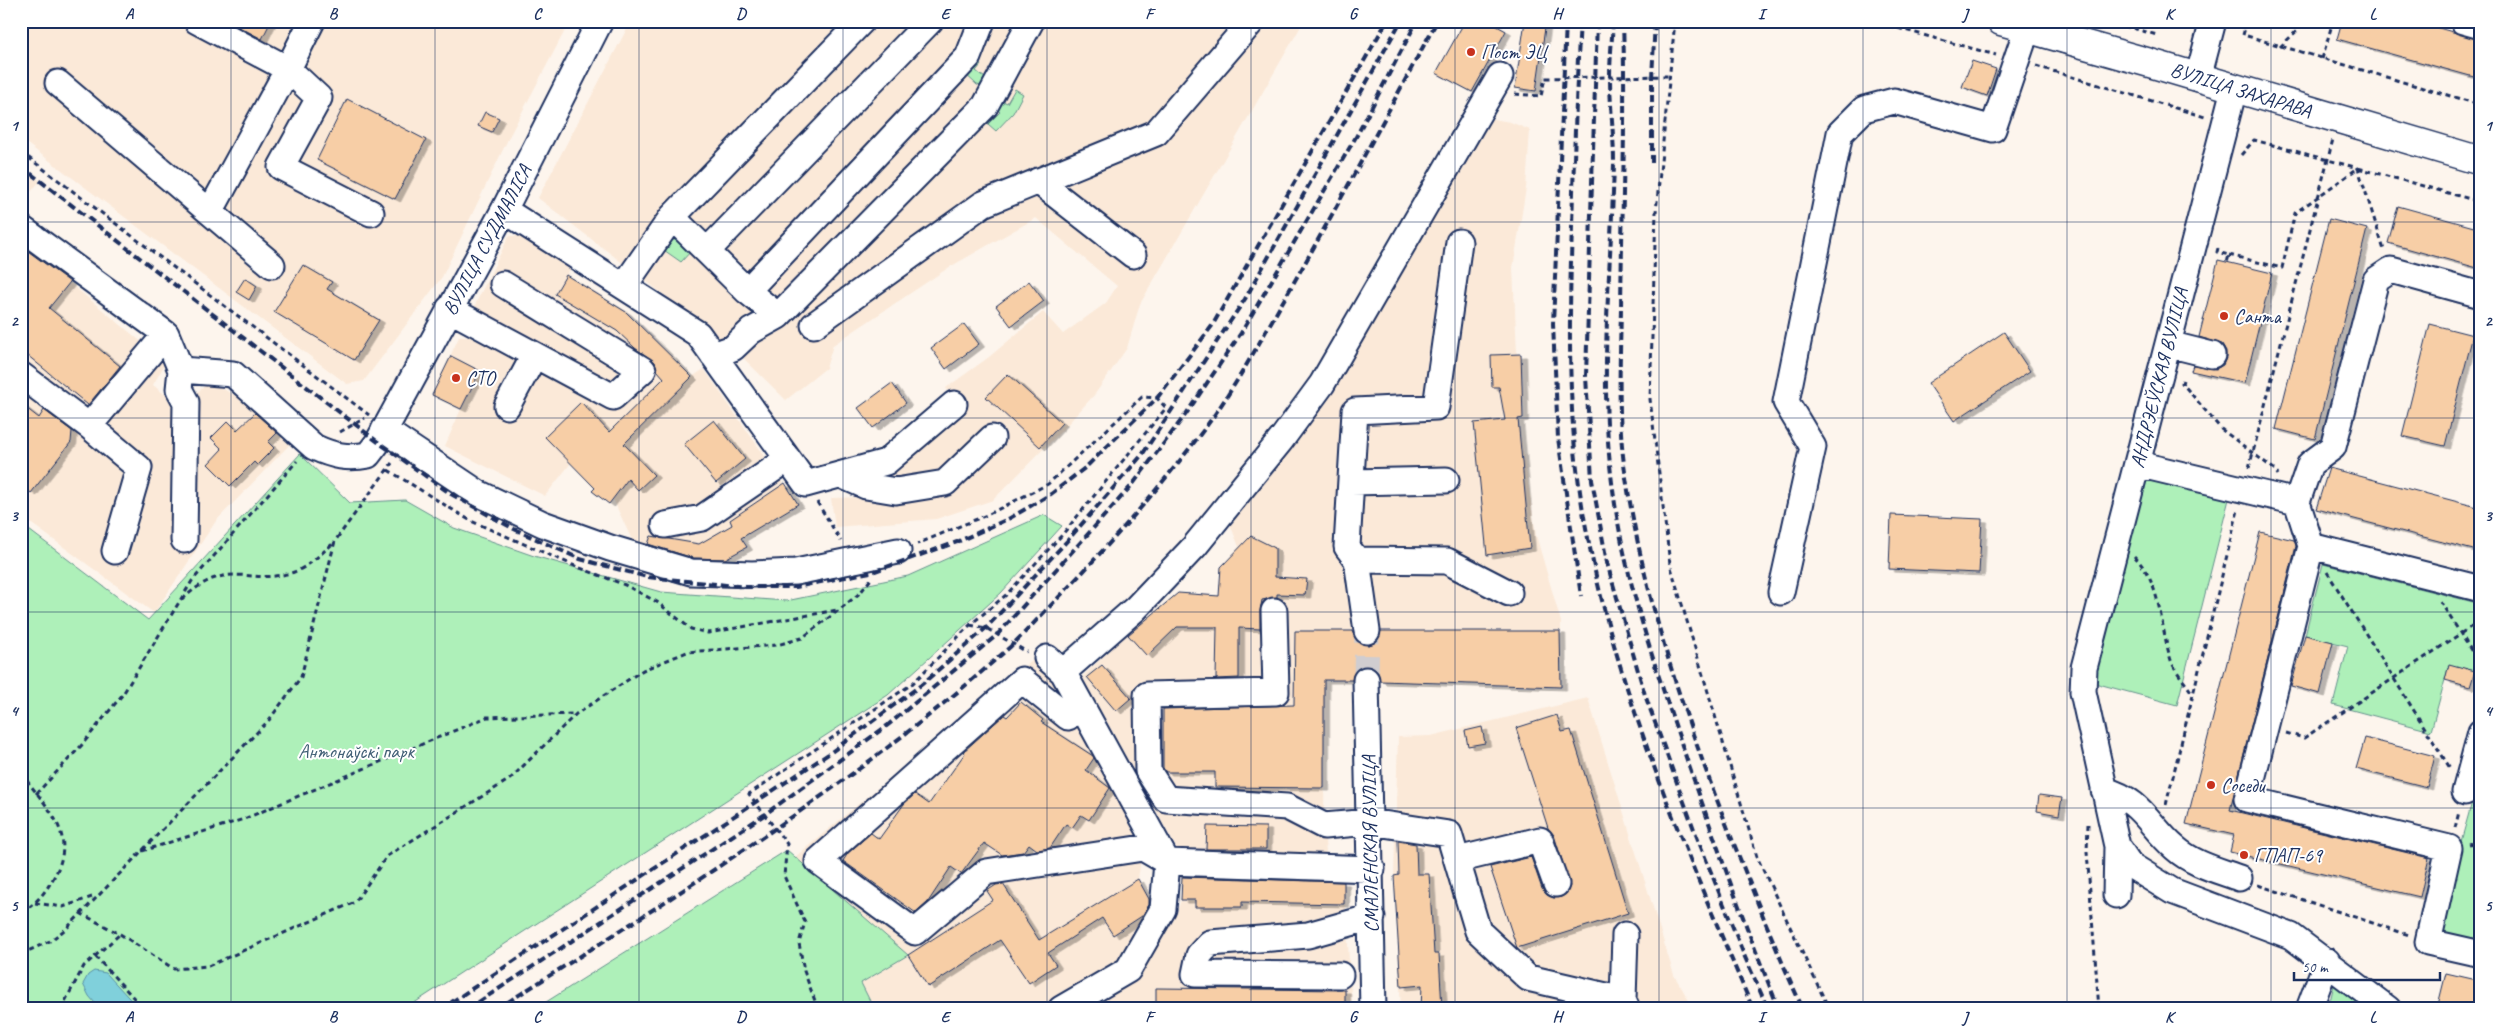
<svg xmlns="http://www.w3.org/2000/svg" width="2502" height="1030" viewBox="0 0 2502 1030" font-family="Caveat,sans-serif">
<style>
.built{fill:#fbe9d8}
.green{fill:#aef0b9;stroke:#64908c}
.water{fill:#80d0db;stroke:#5890a9}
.building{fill:#f7cea6;stroke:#1b2f5e;filter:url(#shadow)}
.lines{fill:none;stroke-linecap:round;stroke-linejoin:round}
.minor-tunnel{stroke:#d0cdd0;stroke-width:25;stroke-dasharray:25 12;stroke-linecap:butt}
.minor-casing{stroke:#1b2f5e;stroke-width:29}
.major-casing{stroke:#1b2f5e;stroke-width:31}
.path{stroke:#1b2f5e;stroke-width:3;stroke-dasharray:5 4;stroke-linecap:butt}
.minor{stroke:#fff;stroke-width:25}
.major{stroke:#fff;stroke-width:28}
.rail{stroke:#1b2f5e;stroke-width:4;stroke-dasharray:8 4;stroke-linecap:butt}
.grid{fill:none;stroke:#1b2f5e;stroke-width:1;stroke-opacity:0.55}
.poi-dot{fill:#c8321e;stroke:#fff;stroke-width:2}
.labels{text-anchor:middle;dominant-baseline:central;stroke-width:4;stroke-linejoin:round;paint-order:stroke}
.poi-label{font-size:20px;fill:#1b2f5e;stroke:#fff;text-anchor:start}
.street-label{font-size:20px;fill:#1b2f5e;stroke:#fff}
.park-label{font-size:20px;fill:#405f75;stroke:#fff}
.neatline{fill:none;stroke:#1b2f5e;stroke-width:2}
.grid-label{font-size:16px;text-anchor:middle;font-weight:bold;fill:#1b2f5e}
</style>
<defs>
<filter id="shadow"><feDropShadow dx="5.5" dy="3" stdDeviation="0" flood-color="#0004"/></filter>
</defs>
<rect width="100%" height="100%" fill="#fdf5ed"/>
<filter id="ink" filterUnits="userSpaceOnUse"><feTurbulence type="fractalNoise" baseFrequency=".02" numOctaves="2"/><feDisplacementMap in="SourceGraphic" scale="10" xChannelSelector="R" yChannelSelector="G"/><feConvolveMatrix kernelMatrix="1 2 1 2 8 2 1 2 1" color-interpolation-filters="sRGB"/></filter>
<g filter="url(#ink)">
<path class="built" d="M 21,21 L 570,21 L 510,135 L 442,277 L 364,381 L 347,384 L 22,140 Z
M 631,21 L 1304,21 L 1140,304 L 1127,348 L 1095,394 L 1066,426 L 993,500 L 936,519 L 835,527 L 831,498 L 897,496 L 888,466 L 964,415 L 946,388 L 989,357 L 1043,312 L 1063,334 L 1106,303 L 1117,286 L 1036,218 L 948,268 L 833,345 L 826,368 L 786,400 L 733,348 L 538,198 Z
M 1483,117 L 1510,122 L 1530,130 L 1526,188 L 1513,268 L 1517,353 L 1521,354 L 1523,418 L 1518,419 L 1536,535 L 1561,622 L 1561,687 L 1325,680 L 1324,826 L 1326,854 L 1177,849 L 1082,677 L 1127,634 L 1178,593 L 1219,596 L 1248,567 L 1229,558 L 1239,547 L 1228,519 Z
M 21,166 L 40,181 L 23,201 L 21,200 Z
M 509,236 L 519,236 L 570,269 L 567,275 L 626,312 L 692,377 L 704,369 L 798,504 L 741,538 L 747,547 L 719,562 L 637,551 L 613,499 L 571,463 L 545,496 L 445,446 L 461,409 L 432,395 L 459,337 L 469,337 L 476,325 L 482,313 L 474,307 Z
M 21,243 L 166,362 L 153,385 L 173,401 L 186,401 L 210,382 L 255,406 L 293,441 L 216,521 L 154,613 L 21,516 Z
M 1033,659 L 1071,703 L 1144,840 L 1138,879 L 1155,908 L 1176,914 L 1181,900 L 1182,877 L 1344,879 L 1352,1009 L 874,1009 L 861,983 L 908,955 L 795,857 Z
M 1588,698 L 1674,975 L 1694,1009 L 1401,1009 L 1394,876 L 1398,737 L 1431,736 Z"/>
<path class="green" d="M 973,60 L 981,65 L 976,71 L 985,78 L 986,87 L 977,85 L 963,72 Z
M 1015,89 L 1023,94 L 1013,113 L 996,131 L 988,124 L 1000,112 L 996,108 L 1001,100 L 1007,103 Z
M 669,240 L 679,240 L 692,250 L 681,262 L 661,248 Z
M 300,454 L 350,503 L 405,500 L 454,528 L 534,556 L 661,592 L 786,601 L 908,576 L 1044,515 L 1062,526 L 1001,593 L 888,695 L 405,1009 L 21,1009 L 21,524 L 148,620 Z
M 2144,478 L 2229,499 L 2177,705 L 2091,682 Z
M 2323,564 L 2481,604 L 2481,668 L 2475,671 L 2449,665 L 2431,731 L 2333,705 L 2348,646 L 2305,635 Z
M 2481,770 L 2481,949 L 2434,938 Z
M 787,850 L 908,955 L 861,983 L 874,1009 L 535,1009 Z
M 2334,985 L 2342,986 L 2372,1009 L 2332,1009 L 2330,1001 Z"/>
<path class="water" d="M 94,971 L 106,973 L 139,1009 L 100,1009 L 89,996 L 83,984 L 88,975 Z"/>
<path class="building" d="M 228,21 L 271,21 L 262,39 Z
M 1465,21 L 1488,21 L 1506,31 L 1472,92 L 1436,73 Z
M 1525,21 L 1546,21 L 1536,91 L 1515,88 Z
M 2342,21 L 2414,21 L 2481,40 L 2481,79 L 2337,39 Z
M 1972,61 L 1996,69 L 1987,96 L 1962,87 Z
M 347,99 L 426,140 L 395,199 L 317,160 Z
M 485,112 L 499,118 L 492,132 L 478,126 Z
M 2398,206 L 2481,229 L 2481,269 L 2388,243 Z
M 2329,219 L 2367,229 L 2315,439 L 2276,429 Z
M 21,246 L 70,282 L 49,308 L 120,366 L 88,405 L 21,350 Z
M 2218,260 L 2272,273 L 2245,383 L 2191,371 L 2193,365 L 2216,369 L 2223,365 L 2226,358 L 2226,351 L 2222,344 L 2199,337 Z
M 303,265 L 332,282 L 327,289 L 379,320 L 354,360 L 274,312 Z
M 566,275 L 626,312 L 692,377 L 624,444 L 654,475 L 638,490 L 628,479 L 609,504 L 592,491 L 595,488 L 545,437 L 581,402 L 609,432 L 664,378 L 657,370 L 655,362 L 635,348 L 617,331 L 555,294 Z
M 245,278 L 257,286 L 249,300 L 236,292 Z
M 1029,281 L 1044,301 L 1011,326 L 996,306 Z
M 964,324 L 979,344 L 946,369 L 931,348 Z
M 2430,324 L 2473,335 L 2445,446 L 2402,436 Z
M 2004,332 L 2030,371 L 1954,421 L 1928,383 Z
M 1521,354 L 1523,418 L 1518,419 L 1530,548 L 1487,555 L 1474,423 L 1505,420 L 1499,387 L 1492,387 L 1491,355 Z
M 451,356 L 480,371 L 461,409 L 432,395 Z
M 1008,374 L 1062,423 L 1040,447 L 986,397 Z
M 892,383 L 906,403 L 873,428 L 858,408 Z
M 21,404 L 39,418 L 44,410 L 72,431 L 71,442 L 31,493 L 21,485 Z
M 255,413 L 277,433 L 268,442 L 274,448 L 257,465 L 254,462 L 230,486 L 208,464 L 222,449 L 211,438 L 228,421 L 237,430 Z
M 714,420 L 745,459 L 716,483 L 684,444 Z
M 2329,468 L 2481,508 L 2481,552 L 2316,509 Z
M 785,483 L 798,504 L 741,538 L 747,547 L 725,559 L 693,558 L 648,544 L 651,536 L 699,544 L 732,525 L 730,520 Z
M 1891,515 L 1982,519 L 1979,573 L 1889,569 Z
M 2260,532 L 2294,540 L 2296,546 L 2230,810 L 2429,858 L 2420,897 L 2230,852 L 2234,835 L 2186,824 Z
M 1251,536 L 1275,548 L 1275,577 L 1307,579 L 1305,595 L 1277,594 L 1277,597 L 1262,600 L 1260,611 L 1260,629 L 1239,628 L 1239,678 L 1216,679 L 1217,627 L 1177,627 L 1147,656 L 1128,635 L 1178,593 L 1219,596 L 1221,567 Z
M 1295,631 L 1352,631 L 1356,640 L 1369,645 L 1376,642 L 1381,631 L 1560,631 L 1561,687 L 1380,681 L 1378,672 L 1372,667 L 1365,666 L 1354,673 L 1352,680 L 1324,680 L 1324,788 L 1215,787 L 1215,772 L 1166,772 L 1163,768 L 1163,709 L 1294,705 Z
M 2305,635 L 2333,642 L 2320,694 L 2291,686 Z
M 2449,664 L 2475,671 L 2470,687 L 2445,680 Z
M 1102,665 L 1131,698 L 1116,711 L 1087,677 Z
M 1021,702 L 1043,720 L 1041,722 L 1093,756 L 1094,758 L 1086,770 L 1110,788 L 1089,820 L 1081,815 L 1072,828 L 1066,824 L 1050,848 L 1037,850 L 1029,844 L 1023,852 L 1002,855 L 984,843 L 961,874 L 951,867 L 928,902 L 916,913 L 843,861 L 848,853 L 871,833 L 879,839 L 904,804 L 915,794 L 929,804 L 965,753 L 963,752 L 1004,715 L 1007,717 Z
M 1557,715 L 1562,732 L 1571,730 L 1628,913 L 1517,948 L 1490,867 L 1531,857 L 1542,889 L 1547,895 L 1554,898 L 1561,897 L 1567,893 L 1570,886 L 1554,835 L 1548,828 L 1516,728 Z
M 1482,727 L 1485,743 L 1468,746 L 1465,731 Z
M 2365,738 L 2435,756 L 2427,787 L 2356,769 Z
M 2039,795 L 2062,798 L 2059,815 L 2037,811 Z
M 1207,826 L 1266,827 L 1266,849 L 1206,849 Z
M 1398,841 L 1416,844 L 1417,874 L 1429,874 L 1434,954 L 1439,954 L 1442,1009 L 1421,1009 L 1422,985 L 1401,987 L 1394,876 L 1399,875 Z
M 1182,877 L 1344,882 L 1344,904 L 1242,902 L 1242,907 L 1195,907 L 1195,900 L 1181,900 Z
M 1138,879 L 1149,899 L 1149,905 L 1142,916 L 1113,935 L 1102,918 L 1048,953 L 1056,965 L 1029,983 L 1000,940 L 928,987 L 908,955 L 993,900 L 987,891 L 996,885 L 1003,884 L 1039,940 Z
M 2446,973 L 2481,981 L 2481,1009 L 2437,1009 Z
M 1156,988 L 1345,990 L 1345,1009 L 1156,1009 Z"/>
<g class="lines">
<path class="minor-tunnel" d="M 1366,680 L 1367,631"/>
<g class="minor-casing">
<path id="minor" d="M 197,21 L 288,69 L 312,21
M 2463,21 L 2481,26
M 2065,40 L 2071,21
M 2198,78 L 2213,21
M 58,83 L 272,265
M 2234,89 L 2084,668 L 2083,692 L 2117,846 L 2130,865 L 2172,891 L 2291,936 L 2388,1009
M 1038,181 L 1133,255
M 504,210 L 698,334 L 806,484 L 886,462 L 954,404
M 210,212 L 288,69 L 319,98 L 281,167 L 371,213
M 21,228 L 166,334 L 181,370 L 233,374 L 314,447 C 333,456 348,459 368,455 L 378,442 L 504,210 L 600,21
M 707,251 L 930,21
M 624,286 L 672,217
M 747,291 L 968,57 L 982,21
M 449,309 L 613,397 L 643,370 L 503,284
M 778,316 L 985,106 L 1031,21
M 814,325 L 983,204 L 1156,133 L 1252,21
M 2168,344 L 2212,355
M 713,355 L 733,348 L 751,331 L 778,316 L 747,291 L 672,217 L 862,21
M 181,370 L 179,389 L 186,402 L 184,540
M 21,375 L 89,426 L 166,334
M 507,406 L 534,356
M 89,426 L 139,468 L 115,551
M 384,430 L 478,493 L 543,524 L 610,548 L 691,572 L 752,574 L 796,572 L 898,551
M 2137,464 L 2297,502 L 2311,546 L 2481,589
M 841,475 L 866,486 L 896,491 L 945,483 L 992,438
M 1351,482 L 1446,480
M 2297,502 L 2310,464 L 2333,447 L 2376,280 L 2391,270 L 2481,295
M 665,525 L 702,518 L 788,459
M 2311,546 L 2247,799 L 2449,848 L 2428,942 L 2481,954
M 1357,560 L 1447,561 L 1509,593
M 1781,592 L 1813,447 L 1786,402 L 1840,133 L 1864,109 L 1894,101 L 1993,129 L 2027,29
M 1274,611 L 1276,692 L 1147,695 L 1148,771 L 1166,799 L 1287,807 L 1324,826 L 1370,822 L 1449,834 L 1478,931 L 1528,978 L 1623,1000 L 1627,1009
M 1367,631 L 1357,560 L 1347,547 L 1355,411 L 1436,407 L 1459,242
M 1047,658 L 1063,672 L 1167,862 L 1163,909 L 1128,970 L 1061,1009
M 1063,672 L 1135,609 L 1194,547 L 1281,440 L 1322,384 L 1500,76
M 1366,680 L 1373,1009
M 1068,717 L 1022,680 L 818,861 L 915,932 L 986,872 L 1143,848 L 1167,862 L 1372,869
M 2104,790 C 2142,800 2148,825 2175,848 C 2193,864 2217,870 2239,878
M 2465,792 L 2481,732
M 1457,860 L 1540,840 L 1556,884
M 2116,895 L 2117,846
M 1340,975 L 1195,974 L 1199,955 L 1210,943 L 1308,935 L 1372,917
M 1623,1000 L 1625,935
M 2309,1009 L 2327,961"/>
</g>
<g class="major-casing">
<path id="major" d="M 2001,21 L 2150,63 L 2481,161"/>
</g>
<path class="path" d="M 1675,21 L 1656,212 L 1650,399 L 1670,564 L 1757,857 L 1829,1009
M 1872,21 L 1996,55
M 2107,21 L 2157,35
M 2243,35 L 2247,21
M 2247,36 L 2481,105
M 2280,47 L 2307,21
M 2322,59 L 2333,21
M 2036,66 L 2205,117
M 1515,94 L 1541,96 L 1545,78 L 1670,76
M 21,152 L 369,415
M 2241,155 L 2254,140 L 2358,168 L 2384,250
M 2218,248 L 2217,252 L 2229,255 L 2227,263
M 2229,255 L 2282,268 L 2295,213 L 2358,168 L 2481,202
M 2183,380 L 2182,383 L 2221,429 L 2274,469 L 2278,475
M 340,432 L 365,418
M 2249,468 L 2333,139
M 388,470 L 471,521 L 575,566 L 625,585 L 657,602 L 691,629 L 708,633 L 837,610
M 817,502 L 841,541
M 2134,556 C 2161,583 2160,624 2170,657 C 2173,669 2185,682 2192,693
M 2327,572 L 2450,768
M 182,600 C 227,556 248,587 294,572 C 309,567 322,552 335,542
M 2440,601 L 2481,666
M 970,625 L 986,628 L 1027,652
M 2286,733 L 2304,738 L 2481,620
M 21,773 C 48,810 81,835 51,882 C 44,894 34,906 21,912
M 36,794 L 81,746 L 123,694 L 192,581 L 297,461
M 21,796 L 23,808 L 21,815
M 2166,805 L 2238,510
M 2476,809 L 2481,817
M 2088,824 L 2087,852 L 2099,1009
M 2455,828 L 2459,812
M 2469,844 L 2481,841
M 142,851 L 244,819 L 487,717 L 575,714
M 2258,885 L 2409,935
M 35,903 L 63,907 L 95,896
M 80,913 L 120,934 L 174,969 L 208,966 L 355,902 L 387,856 L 510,779 L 576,714 L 643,670 L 687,652 L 777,645 L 802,638 L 839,610 L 860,593 L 871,579
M 21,954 L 50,941 L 67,928 L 269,720 L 301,677 L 335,541 L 392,463
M 95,956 L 144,1009
M 61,1009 L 84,966 L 120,934
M 818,1009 L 804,971 L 799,943 L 805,922 L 784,876 L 787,844 L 749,794 L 912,684 L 970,625 L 1006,595 L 1062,535 L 1166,408 L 1157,398 L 1142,397 L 1048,484 L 989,514 L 917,544"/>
<use href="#minor" class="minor"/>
<use href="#major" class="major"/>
<path class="rail" d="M 1566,21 L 1553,324 L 1558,438 L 1581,596
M 1580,21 C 1576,89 1574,157 1572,226 C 1569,322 1567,416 1583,511 C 1612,682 1685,851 1753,1009
M 1597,21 L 1586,376 L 1592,480 L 1607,563 L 1645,695 L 1695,832 L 1744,955 L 1768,1009
M 1613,21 C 1612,40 1610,59 1610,77 C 1610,106 1614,135 1614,164 C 1611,272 1598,382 1613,490 C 1625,582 1657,672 1687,760 C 1716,843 1745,927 1779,1009
M 1623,21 C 1626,117 1622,212 1621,308 C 1620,362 1617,418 1625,471 C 1643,597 1686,721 1732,839 C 1755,896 1777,953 1803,1009
M 1652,163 L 1652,78 L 1655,21
M 21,166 L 378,442 L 451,494 L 514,529 L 580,559 L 647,577 L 746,587 L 796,587 L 875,571 L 957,542 L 1010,518 L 1051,494 L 1086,467 L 1157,398 L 1212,326 L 1387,21
M 441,1009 L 830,753 L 921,685 L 986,628 L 1067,541 L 1142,455 L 1245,299 L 1401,21
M 468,1009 L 764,815 L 888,725 L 997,635 L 1133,484 L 1186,414 L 1241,333 L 1357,135 L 1417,21
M 497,1009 C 673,897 854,786 1010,647 C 1027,631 1043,613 1059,597 C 1111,543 1160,488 1205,428 C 1234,389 1258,345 1282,303 C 1336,210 1386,115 1437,21"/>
</g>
</g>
<path class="grid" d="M 231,21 L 231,1009M 435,21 L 435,1009M 639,21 L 639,1009M 843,21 L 843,1009M 1047,21 L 1047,1009M 1251,21 L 1251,1009M 1455,21 L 1455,1009M 1659,21 L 1659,1009M 1863,21 L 1863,1009M 2067,21 L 2067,1009M 2271,21 L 2271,1009M 21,222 L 2481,222M 21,418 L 2481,418M 21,612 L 2481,612M 21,808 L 2481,808"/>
<g class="poi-dot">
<circle cx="1471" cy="52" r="5"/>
<circle cx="2224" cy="316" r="5"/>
<circle cx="456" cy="378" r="5"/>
<circle cx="2211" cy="785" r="5"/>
<circle cx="2244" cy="855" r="5"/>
</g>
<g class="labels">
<g class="poi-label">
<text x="1481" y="52">Пост ЭЦ</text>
<text x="2234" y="316">Санта</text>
<text x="466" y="378">СТО</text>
<text x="2221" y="785">Соседи</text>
<text x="2254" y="855">ГПАП-69</text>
</g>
<g class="street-label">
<text transform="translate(2241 90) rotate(17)">ВУЛІЦА ЗАХАРАВА</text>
<text transform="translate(487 240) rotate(-62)">ВУЛІЦА СУДМАЛІСА</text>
<text transform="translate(2159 378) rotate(-76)">АНДРЭЕЎСКАЯ ВУЛІЦА</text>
<text transform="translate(1370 844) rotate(-91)">СМАЛЕНСКАЯ ВУЛІЦА</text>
</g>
<g class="park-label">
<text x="356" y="751">Антонаўскі парк</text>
</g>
</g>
<rect width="2502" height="1030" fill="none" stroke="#fff" stroke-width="55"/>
<path d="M2294 972v8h146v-8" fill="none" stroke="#1b2f5e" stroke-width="2.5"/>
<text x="2302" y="972" font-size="15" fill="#1b2f5e" stroke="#ffffff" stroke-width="4" paint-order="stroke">50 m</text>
<rect x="28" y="28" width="2446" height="974" class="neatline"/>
<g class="grid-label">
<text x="129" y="19">A</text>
<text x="333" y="19">B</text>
<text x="537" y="19">C</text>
<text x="741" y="19">D</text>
<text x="945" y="19">E</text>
<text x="1149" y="19">F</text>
<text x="1353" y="19">G</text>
<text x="1557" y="19">H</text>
<text x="1761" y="19">I</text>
<text x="1965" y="19">J</text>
<text x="2169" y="19">K</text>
<text x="2373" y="19">L</text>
<text x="14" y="131">1</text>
<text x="2488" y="131">1</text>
<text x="14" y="326">2</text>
<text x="2488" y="326">2</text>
<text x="14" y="521">3</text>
<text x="2488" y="521">3</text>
<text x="14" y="716">4</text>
<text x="2488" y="716">4</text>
<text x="14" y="911">5</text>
<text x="2488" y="911">5</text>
<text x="129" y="1022">A</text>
<text x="333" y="1022">B</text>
<text x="537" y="1022">C</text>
<text x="741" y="1022">D</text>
<text x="945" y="1022">E</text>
<text x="1149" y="1022">F</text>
<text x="1353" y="1022">G</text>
<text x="1557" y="1022">H</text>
<text x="1761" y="1022">I</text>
<text x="1965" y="1022">J</text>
<text x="2169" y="1022">K</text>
<text x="2373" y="1022">L</text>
</g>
</svg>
